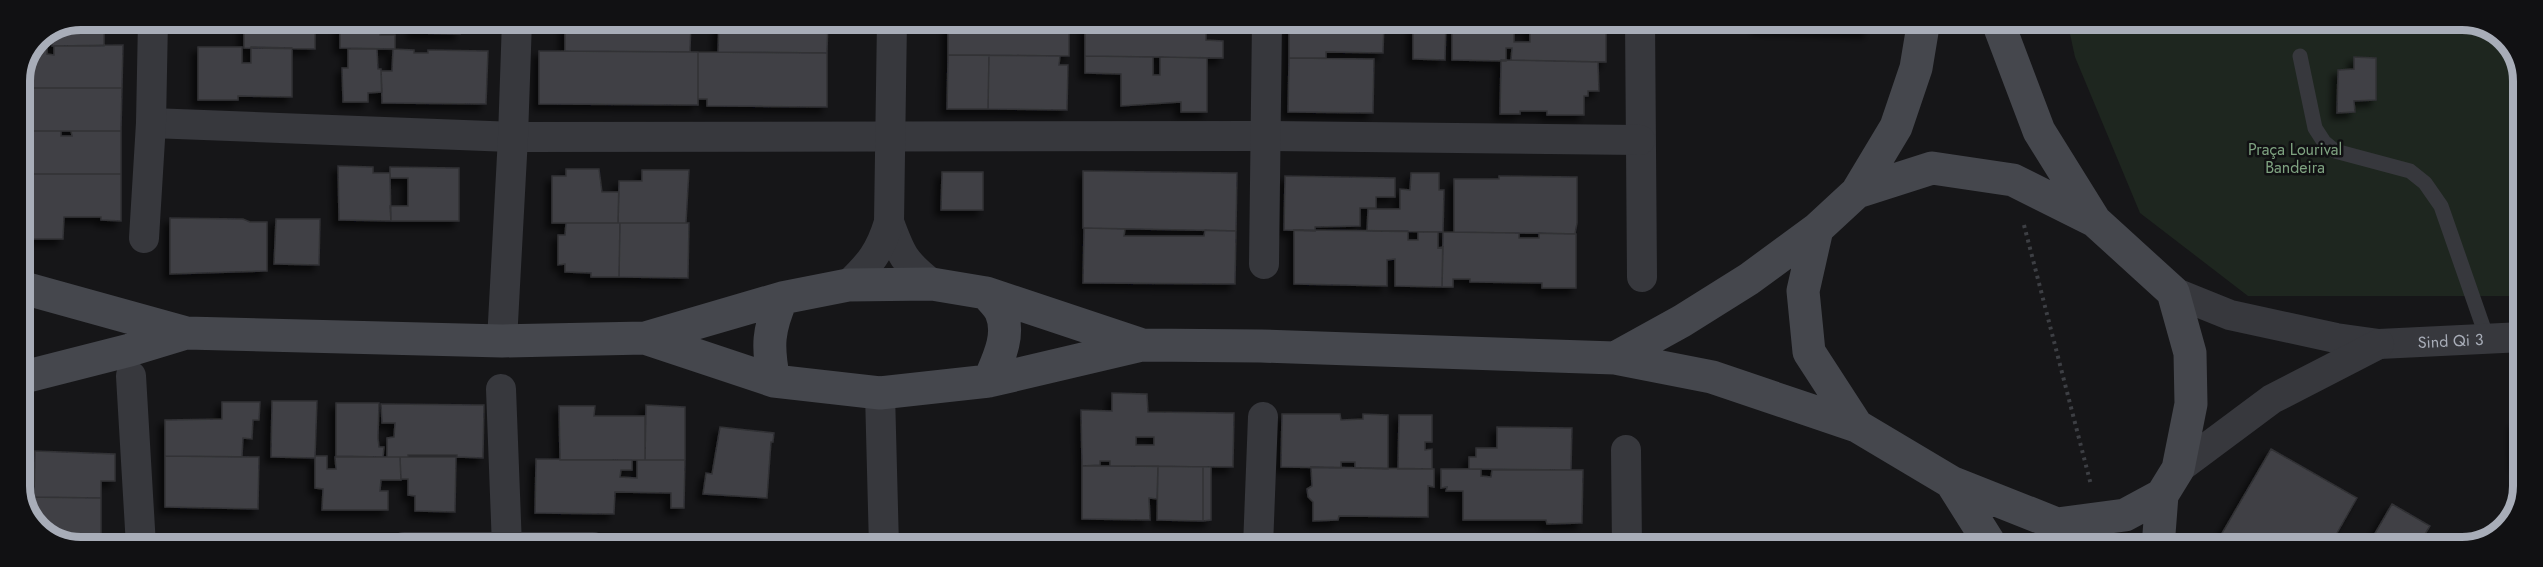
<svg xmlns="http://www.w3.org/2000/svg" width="2543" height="567" viewBox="0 0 2543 567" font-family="Jost,sans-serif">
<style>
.green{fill:#1e261f}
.building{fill:#404145;stroke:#303034;stroke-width:1.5;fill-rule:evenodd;filter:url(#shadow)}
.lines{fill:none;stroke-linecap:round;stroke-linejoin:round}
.path{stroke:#3d3f44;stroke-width:4;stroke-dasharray:3 4.5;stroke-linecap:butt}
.lane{stroke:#37383d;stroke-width:15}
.street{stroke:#37383d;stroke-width:30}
.secondary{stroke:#45474d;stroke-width:33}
.labels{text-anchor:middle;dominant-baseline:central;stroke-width:5;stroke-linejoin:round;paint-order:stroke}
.park-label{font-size:16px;fill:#7fa381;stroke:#111113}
.street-label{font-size:16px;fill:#a8adb8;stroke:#111113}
.rim{fill:none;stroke:#a8adb8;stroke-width:8}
</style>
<defs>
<filter id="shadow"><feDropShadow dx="-5.5" dy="5.5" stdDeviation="3" flood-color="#0009"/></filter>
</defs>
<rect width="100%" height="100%" fill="#161618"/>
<path class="green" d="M 2067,20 L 2474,21 L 2506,38 L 2523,73 L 2523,296 L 2248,296 L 2140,213 L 2075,57 Z"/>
<path class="building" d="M 81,20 L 104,20 L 104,46 L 52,46 L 53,31 Z
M 244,20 L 315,20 L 315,49 L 244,48 Z
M 340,20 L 386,20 L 386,26 L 380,26 L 380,35 L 395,35 L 395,49 L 340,48 Z
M 413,20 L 461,20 L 460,34 L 413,33 Z
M 542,20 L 651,20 L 650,29 L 664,29 L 664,20 L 691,20 L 690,52 L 565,51 L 565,20 Z
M 719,20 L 828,20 L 827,53 L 718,52 Z
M 948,20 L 1069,20 L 1069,56 L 948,55 Z
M 1085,20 L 1206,20 L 1206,40 L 1223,41 L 1223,58 L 1085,56 Z
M 1289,20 L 1391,20 L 1391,23 L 1384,23 L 1383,53 L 1326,52 L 1326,58 L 1289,58 Z
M 1413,20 L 1446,20 L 1445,60 L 1413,59 Z
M 1452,20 L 1606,20 L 1606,62 L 1511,60 L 1512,48 L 1506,48 L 1506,61 L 1452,60 ZM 1514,28 L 1530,28 L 1530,42 L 1514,42 Z
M 1757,20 L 1869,20 L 1869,32 L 1757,28 Z
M 45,34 L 45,45 L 34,46 L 38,37 Z
M 123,45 L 122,88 L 20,88 L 20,80 L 34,46 L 47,46 L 47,54 L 54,55 L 54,46 Z
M 198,47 L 242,47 L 242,63 L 251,63 L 251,47 L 292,48 L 292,97 L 238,96 L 238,100 L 198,100 Z
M 348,49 L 377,49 L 378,69 L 381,69 L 382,92 L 368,93 L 368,102 L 343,102 L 342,68 L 348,68 Z
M 393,49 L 414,50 L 414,53 L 428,53 L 428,50 L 488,51 L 486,104 L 382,103 L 381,71 L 392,71 Z
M 539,51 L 698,52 L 698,105 L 539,104 Z
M 698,52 L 827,53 L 827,107 L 707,106 L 707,99 L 698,99 Z
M 948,55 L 989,55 L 988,109 L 947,109 Z
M 989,55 L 1060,56 L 1059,65 L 1068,65 L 1067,110 L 988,109 Z
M 1085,56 L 1153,57 L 1153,75 L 1160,75 L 1160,57 L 1207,58 L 1207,112 L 1181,112 L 1181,102 L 1121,106 L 1121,74 L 1085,73 Z
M 2354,57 L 2376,58 L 2376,100 L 2354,101 L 2355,112 L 2337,113 L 2338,70 L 2354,69 Z
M 1289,58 L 1374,59 L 1373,113 L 1288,112 Z
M 1501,60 L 1598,62 L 1599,91 L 1588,91 L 1588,96 L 1584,96 L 1584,115 L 1547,115 L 1547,111 L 1520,111 L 1520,114 L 1500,114 Z
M 21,88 L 122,88 L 121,131 L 21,131 Z
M 20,131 L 61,131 L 61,136 L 72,136 L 71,131 L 121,131 L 121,174 L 20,174 Z
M 338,166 L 373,167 L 373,173 L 390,173 L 391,221 L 339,220 Z
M 390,167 L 459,168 L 459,221 L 391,221 L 390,206 L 408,206 L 408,178 L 390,178 Z
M 566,169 L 599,169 L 602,192 L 619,192 L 618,223 L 552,223 L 552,176 L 566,176 Z
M 642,170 L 689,170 L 686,223 L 618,223 L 619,181 L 642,181 Z
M 1083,171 L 1237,173 L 1236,231 L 1083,228 Z
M 942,172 L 983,172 L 983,210 L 941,210 Z
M 1411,173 L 1439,173 L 1439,190 L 1444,190 L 1443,232 L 1367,231 L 1368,209 L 1400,209 L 1400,189 L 1410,190 Z
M 22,174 L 121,174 L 121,221 L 101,220 L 101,217 L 64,217 L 63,239 L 20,239 Z
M 1285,176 L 1395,178 L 1395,197 L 1376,197 L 1376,208 L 1360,208 L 1360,226 L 1315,227 L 1315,231 L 1284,230 Z
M 1499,176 L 1577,177 L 1577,223 L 1575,234 L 1454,232 L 1454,179 L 1499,179 Z
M 170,218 L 243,219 L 250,222 L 267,222 L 267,271 L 170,274 Z
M 276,219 L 320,219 L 319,265 L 274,264 Z
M 566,223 L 620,223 L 619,277 L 591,277 L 591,273 L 565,272 L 565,264 L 558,265 L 558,235 L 565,235 Z
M 620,223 L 689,223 L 688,278 L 619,277 Z
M 1084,228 L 1125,229 L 1124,236 L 1204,236 L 1205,230 L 1236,231 L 1235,284 L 1083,283 Z
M 1294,230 L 1408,231 L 1408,240 L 1418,240 L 1418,232 L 1438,232 L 1438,248 L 1443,247 L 1442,287 L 1395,286 L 1395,259 L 1387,260 L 1387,286 L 1294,284 Z
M 1443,232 L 1519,233 L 1519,238 L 1539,238 L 1539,233 L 1576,234 L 1576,288 L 1542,288 L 1542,283 L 1470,282 L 1470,279 L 1453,279 L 1453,287 L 1442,287 Z
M 1112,393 L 1147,394 L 1148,412 L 1234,413 L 1233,467 L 1110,466 L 1110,461 L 1100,461 L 1100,465 L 1082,466 L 1081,410 L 1112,411 ZM 1136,437 L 1154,437 L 1154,445 L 1136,445 Z
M 272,401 L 317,401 L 315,458 L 271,457 Z
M 222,402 L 260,402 L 259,420 L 253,420 L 252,439 L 243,438 L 242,457 L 165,456 L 165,420 L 222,419 Z
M 336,403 L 379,403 L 378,438 L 379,447 L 384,447 L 383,457 L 336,456 Z
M 381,404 L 484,405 L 483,458 L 457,457 L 457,455 L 408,455 L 408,457 L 387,457 L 387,438 L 394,437 L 395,423 L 382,423 Z
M 646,405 L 685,407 L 685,460 L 645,460 Z
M 559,406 L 595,406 L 594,416 L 645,416 L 645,460 L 560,460 Z
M 1282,414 L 1340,414 L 1341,420 L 1363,419 L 1363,414 L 1388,415 L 1388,469 L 1355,468 L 1355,462 L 1341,462 L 1341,468 L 1281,467 Z
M 1399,415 L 1432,415 L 1432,442 L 1425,442 L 1425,450 L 1432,449 L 1432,469 L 1398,469 Z
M 2515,423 L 2522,423 L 2522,465 L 2516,465 Z
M 720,427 L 774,433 L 773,442 L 771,442 L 767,498 L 703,494 L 706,473 L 712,474 Z
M 1497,427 L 1572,428 L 1571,470 L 1469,469 L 1469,457 L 1476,457 L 1476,448 L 1497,448 Z
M 2271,449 L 2357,498 L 2329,547 L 2214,547 Z
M 35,451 L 115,454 L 115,481 L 101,481 L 101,498 L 34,497 Z
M 165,456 L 259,457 L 258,509 L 165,507 Z
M 315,456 L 327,456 L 327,469 L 336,469 L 335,457 L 400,457 L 401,480 L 381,480 L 380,491 L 388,491 L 388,510 L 322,510 L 323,489 L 315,488 Z
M 400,457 L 456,457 L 455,512 L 415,511 L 415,496 L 408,495 L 408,479 L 401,479 Z
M 536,459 L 632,460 L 632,470 L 621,470 L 620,477 L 637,478 L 637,460 L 685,460 L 684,508 L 671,508 L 671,493 L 615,492 L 614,514 L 535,513 Z
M 1082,466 L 1158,466 L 1157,499 L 1149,498 L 1150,520 L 1082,519 Z
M 1158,466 L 1203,467 L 1203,521 L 1157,520 Z
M 1203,467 L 1211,467 L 1211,520 L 1203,521 Z
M 1311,467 L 1434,469 L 1434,487 L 1428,486 L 1428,517 L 1339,516 L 1338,520 L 1313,521 L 1313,502 L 1308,497 L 1307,489 L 1312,486 Z
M 1441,469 L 1481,469 L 1481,476 L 1491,477 L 1492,470 L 1583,470 L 1582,523 L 1547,524 L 1546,520 L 1463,520 L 1463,491 L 1446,491 L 1447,487 L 1441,488 Z
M 22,497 L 101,498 L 101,540 L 65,539 L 65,532 L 49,532 L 49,536 L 37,529 Z
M 2392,504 L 2430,526 L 2417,547 L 2367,547 Z
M 1711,536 L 1769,541 L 1768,547 L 1710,547 Z
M 98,540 L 114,540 L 114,546 L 67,545 L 98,545 Z"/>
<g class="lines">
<path class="path" d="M 2024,225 L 2091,485
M 2514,305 L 2515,56"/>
<path class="lane" d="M 2300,56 L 2315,128 L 2324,142 L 2335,151 L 2410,171 L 2425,183 L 2441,206 L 2487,338"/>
<g class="street">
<path d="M 1640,20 L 1642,277"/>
<path d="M 151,123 L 513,137 L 1266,136 L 1640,140"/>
<path d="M 889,222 C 901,255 904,262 932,284"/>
<path d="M 144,238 L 151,123 L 153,20"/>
<path d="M 1264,264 L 1267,20"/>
<path d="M 848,285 C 870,264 880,252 889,222 L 892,20"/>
<path id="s1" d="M 2173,292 L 2230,315 L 2336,338 L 2379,344 L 2523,337"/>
<path d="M 502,341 L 513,137 L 517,20"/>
<path d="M 131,376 L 141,546"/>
<path d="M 501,389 L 507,547"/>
<path d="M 880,393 L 884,547"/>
<path d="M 1626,450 L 1627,547"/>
<path d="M 2178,469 L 2272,399 L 2379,344"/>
<path d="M 404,547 L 593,547"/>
<path d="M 1258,547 L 1263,417"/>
</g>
<path class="secondary" d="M 1997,20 L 2039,131 L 2095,221
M 1857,192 L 1896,127 L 1916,68 L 1924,20
M 20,287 L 186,333 L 502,341 L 645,338 L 782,298 L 848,285 L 932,284 L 986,293 L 1142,345
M 986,293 C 990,298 998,305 1001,312 C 1011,335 998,360 989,381
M 645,338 L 774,381 L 880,393 L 989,381 L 1142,345 L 1261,346 L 1615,358 L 1712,377 L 1857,426
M 1615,358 L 1682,321 L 1749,279 L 1817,229
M 20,378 L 130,350 L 186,333
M 774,381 C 767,346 768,330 782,298
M 1951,482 L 2057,524 L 2125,515 L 2162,495 L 2178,469 L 2191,404 L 2190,353 L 2173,292 L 2095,221 L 2013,180 L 1932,168 L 1857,192 L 1817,229 L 1803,291 L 1809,352 L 1857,426 L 1951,482 L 1992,547
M 2158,547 L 2162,495"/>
</g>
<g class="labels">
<g class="park-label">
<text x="2295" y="149">Praça Lourival<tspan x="2295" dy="18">Bandeira</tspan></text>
</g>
<g class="street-label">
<text stroke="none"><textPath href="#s1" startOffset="285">Sind Qi 3</textPath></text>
</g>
</g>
<path d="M0 0H2543V567H0ZM81 30H2462A51 51 0 0 1 2513 81V486A51 51 0 0 1 2462 537H81A51 51 0 0 1 30 486V81A51 51 0 0 1 81 30Z" fill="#111113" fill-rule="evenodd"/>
<path class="rim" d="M81 30H2462A51 51 0 0 1 2513 81V486A51 51 0 0 1 2462 537H81A51 51 0 0 1 30 486V81A51 51 0 0 1 81 30Z"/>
</svg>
